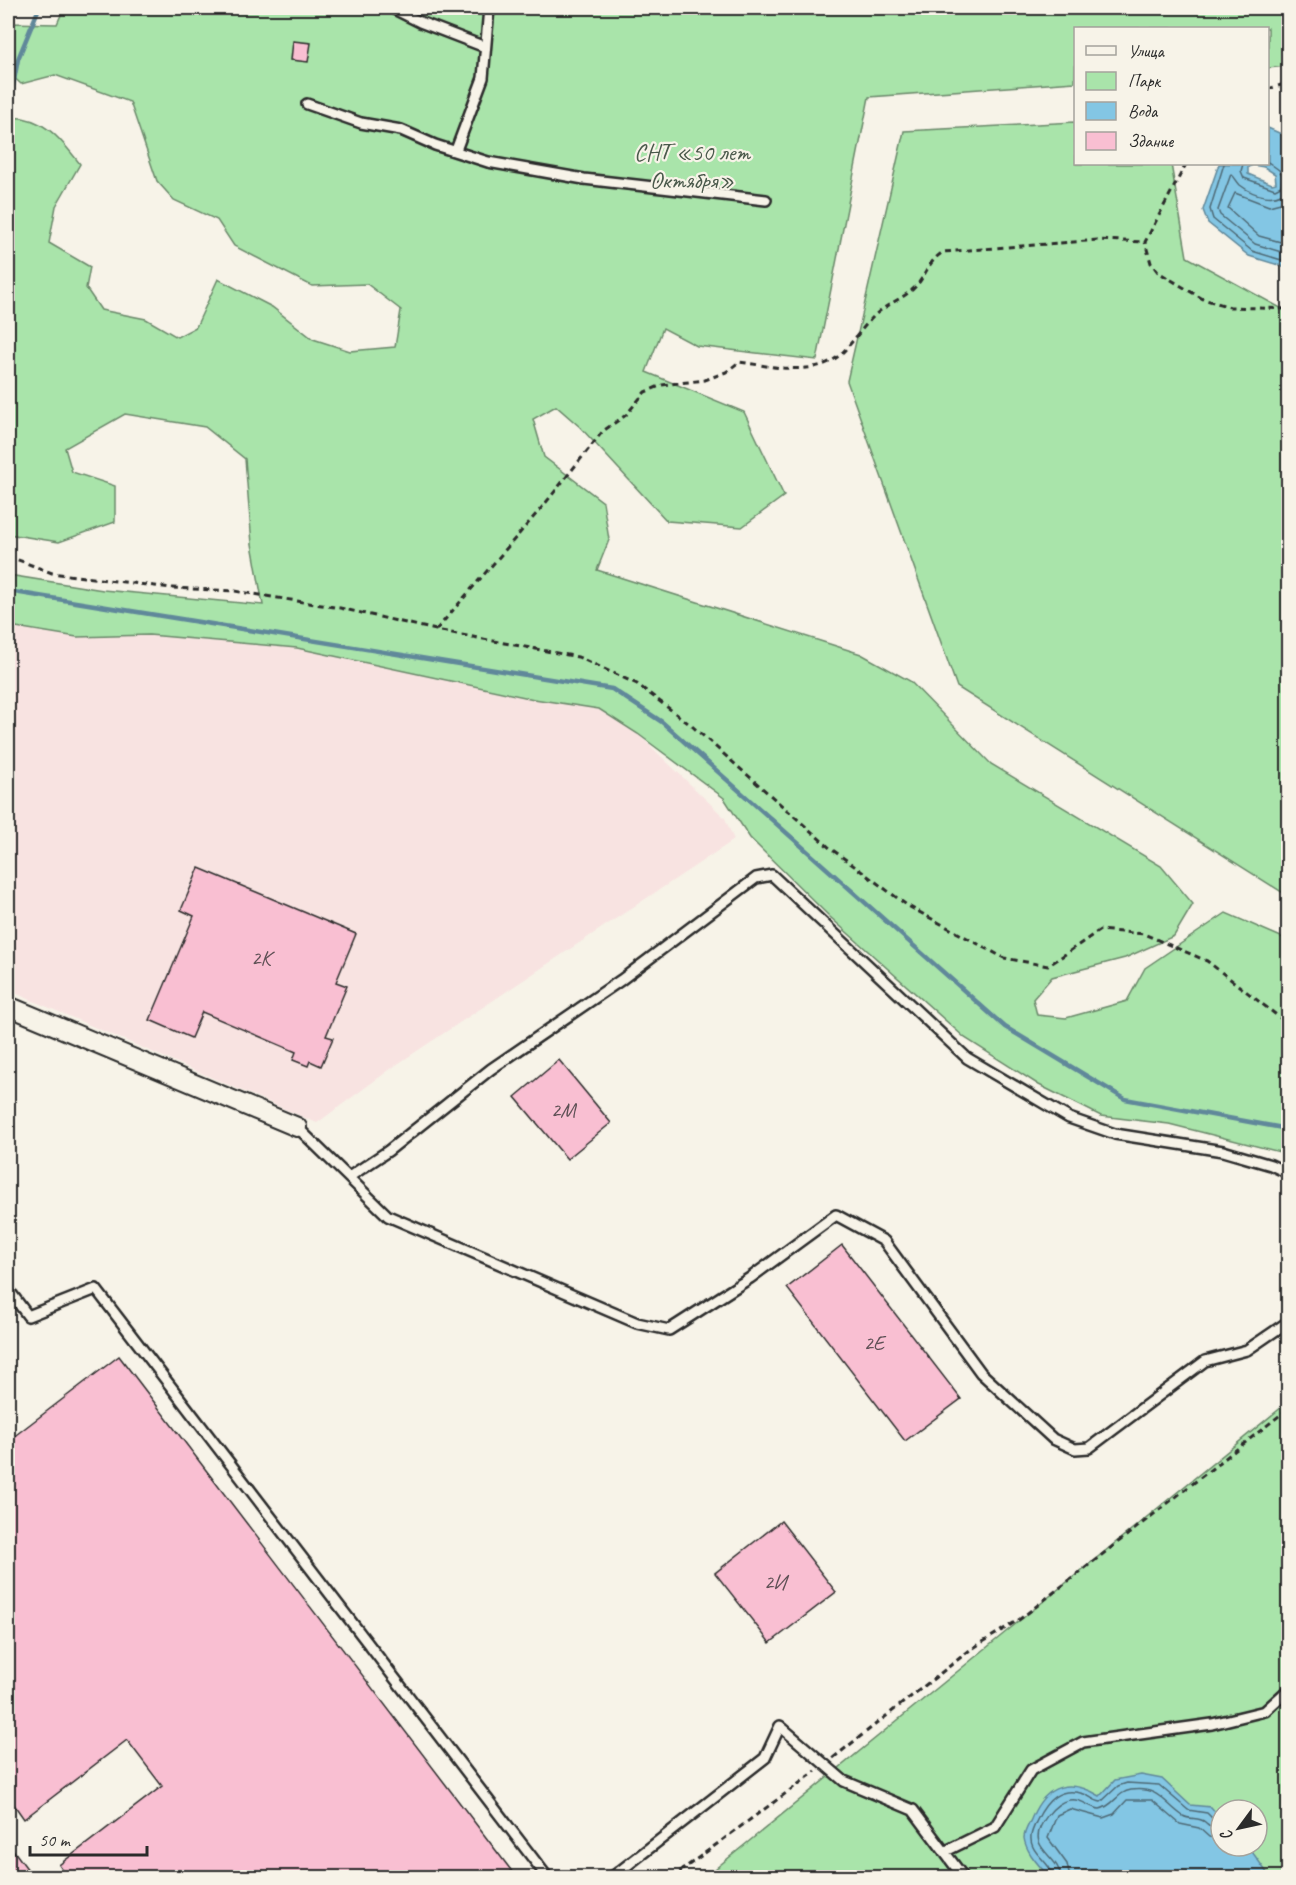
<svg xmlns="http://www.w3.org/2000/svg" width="1296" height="1885" viewBox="0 0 1296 1885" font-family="Caveat,sans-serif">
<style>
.built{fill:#f8e3e1}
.green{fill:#a9e4aa;stroke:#6a886a;stroke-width:1.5;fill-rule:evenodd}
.water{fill:#83c6e4;stroke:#60889a;stroke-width:1.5;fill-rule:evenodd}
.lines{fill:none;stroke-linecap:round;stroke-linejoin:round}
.shore{stroke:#4e6975;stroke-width:1.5}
.stream{stroke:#60889a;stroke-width:4.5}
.building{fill:#f9bfd2;stroke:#2b2b2b;stroke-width:1.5}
.service-casing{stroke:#2b2b2b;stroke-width:14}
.minor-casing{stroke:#2b2b2b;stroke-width:22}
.path{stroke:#2b2b2b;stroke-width:3;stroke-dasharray:6 4.5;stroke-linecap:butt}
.service{stroke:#f7f3e8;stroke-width:9}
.minor{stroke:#f7f3e8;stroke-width:18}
.labels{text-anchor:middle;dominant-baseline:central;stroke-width:4.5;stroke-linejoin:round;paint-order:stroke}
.number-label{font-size:21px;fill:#5e5055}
.park-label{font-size:24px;fill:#4a594b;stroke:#f7f3e8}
</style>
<rect width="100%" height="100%" fill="#f7f3e8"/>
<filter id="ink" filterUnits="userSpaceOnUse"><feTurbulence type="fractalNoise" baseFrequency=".0167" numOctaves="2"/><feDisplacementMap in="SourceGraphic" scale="12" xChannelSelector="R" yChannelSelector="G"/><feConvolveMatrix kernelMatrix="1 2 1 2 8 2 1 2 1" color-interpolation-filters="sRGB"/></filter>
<g filter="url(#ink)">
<path class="built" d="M 16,627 L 77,637 L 149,635 L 298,648 L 534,699 L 599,709 L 638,734 L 725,818 L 734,840 L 396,1065 L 317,1123 L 8,990 L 8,628 Z"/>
<path class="green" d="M 64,8 L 1288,8 L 1288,66 L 1268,68 L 1268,28 L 1076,28 L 1075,82 L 869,97 L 817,360 L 697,346 L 663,328 L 646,372 L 744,412 L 784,496 L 742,527 L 667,521 L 580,427 L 556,406 L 533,419 L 544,457 L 603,502 L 609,540 L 597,570 L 861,654 L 910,681 L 991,764 L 1161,866 L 1193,904 L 1174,936 L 1125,958 L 1052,977 L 1033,999 L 1037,1015 L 1066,1018 L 1127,1001 L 1145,968 L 1226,913 L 1288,940 L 1288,1154 L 1169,1124 L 1101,1116 L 1039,1085 L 965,1038 L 830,917 L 750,838 L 724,798 L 638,734 L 599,709 L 534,699 L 297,648 L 149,635 L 77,637 L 16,627 L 8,628 L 8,575 L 103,590 L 263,605 L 252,544 L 245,459 L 205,427 L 125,414 L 65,448 L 72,472 L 115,486 L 115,522 L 59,542 L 8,534 L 8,118 C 41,114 61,139 80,164 L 56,206 L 49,243 L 90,267 L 86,288 L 101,310 L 146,319 L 177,337 L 196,327 L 218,279 L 272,307 L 313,339 L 350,351 L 395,347 L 401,310 L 367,284 L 312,286 L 234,246 L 217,220 L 174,200 L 157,181 L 130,102 L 55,75 L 21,84 L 8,72 L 8,23 L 57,24 Z
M 1075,122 L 1076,164 L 1171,164 L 1187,257 L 1288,312 L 1288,896 L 957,687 L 847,381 L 904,131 Z
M 1288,1402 L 1288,1877 L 704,1878 ZM 1221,1810 L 1257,1810 L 1257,1846 L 1221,1846 Z"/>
<path class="water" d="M 1268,128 L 1288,137 L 1288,268 L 1249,256 L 1208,223 L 1203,210 L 1219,164 L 1268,164 ZM 1253,165 L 1264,167 L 1275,174 L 1276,183 L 1272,184 L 1248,174 L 1248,167 Z
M 1141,1775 L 1162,1779 L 1190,1805 L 1211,1807 L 1221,1819 L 1221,1846 L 1248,1846 L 1270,1877 L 1049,1877 C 1040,1866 1026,1853 1024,1838 C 1024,1831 1030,1823 1032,1817 C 1046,1784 1070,1778 1100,1796 L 1115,1780 Z"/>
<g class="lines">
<path class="shore" d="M 1224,164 L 1210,209 L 1213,219 L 1252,251 L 1288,262
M 1243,164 L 1241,171 L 1244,178 L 1275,189 L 1281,186 L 1283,176 L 1279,170 L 1268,162
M 1288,187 C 1278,204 1253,195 1240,185 C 1236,181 1235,177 1231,174 L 1218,210 L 1220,215 L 1255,244 L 1288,254
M 1288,201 L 1269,206 L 1235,193 L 1228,208 L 1259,236 L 1288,244
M 1053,1878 C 1052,1865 1038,1858 1033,1847 C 1028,1837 1033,1829 1037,1820 C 1046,1801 1059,1786 1084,1794 C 1090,1796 1094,1801 1101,1802 L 1118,1786 L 1127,1783 L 1159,1785 L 1188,1810 L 1207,1813 L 1215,1821 L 1221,1823
M 1061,1878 C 1060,1862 1044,1855 1039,1842 C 1034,1827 1055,1802 1069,1800 C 1082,1798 1089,1808 1100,1809 C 1114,1806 1117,1792 1131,1790 C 1158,1786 1164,1803 1183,1816 C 1190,1820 1199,1817 1205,1822 C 1211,1827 1213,1830 1221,1830
M 1070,1878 L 1067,1864 L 1048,1838 L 1057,1815 L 1070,1809 L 1103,1818 L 1114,1814 L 1127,1800 L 1152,1800 L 1180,1824 L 1199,1828 L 1209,1837 L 1221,1839"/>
<path class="stream" d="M 8,112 L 18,59 L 39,8
M 8,591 L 612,689 L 662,722 L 1005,1027 L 1125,1099 L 1288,1129"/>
</g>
<path class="building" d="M 293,41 L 311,43 L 308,62 L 291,60 Z
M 199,868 L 356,934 L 336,982 L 347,986 L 326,1036 L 333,1038 L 321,1066 L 310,1061 L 308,1066 L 293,1060 L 296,1052 L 202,1012 L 191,1038 L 150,1020 L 194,916 L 181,910 Z
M 559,1060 L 611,1123 L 567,1159 L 515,1097 Z
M 842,1245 L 961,1399 L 905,1441 L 787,1288 Z
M 119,1356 L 517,1878 L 68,1878 L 59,1865 L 162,1786 L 127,1740 L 24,1819 L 8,1796 L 8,1441 Z
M 781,1521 L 836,1592 L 770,1643 L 715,1573 Z
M 8,1843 L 34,1878 L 8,1878 Z"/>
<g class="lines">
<g class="service-casing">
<path id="service" d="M 392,8 L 420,22 L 485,47
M 307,104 L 361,123 L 401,130 L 435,145 L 488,162 L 584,179 L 766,200
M 456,150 L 483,78 L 489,8
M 297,1127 L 388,1216 L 637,1323 L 669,1330 L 750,1278 L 836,1215 L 884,1241 L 981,1373 L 1053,1439 L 1075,1449 L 1089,1448 L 1205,1361 L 1247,1350 L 1288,1322
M 349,1177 L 388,1151 L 491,1069 L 621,980 L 756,878 L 772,875 L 967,1058 L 1069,1118 L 1115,1134 L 1223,1151 L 1271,1165 L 1288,1173
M 8,1289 L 28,1316 L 96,1289 L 548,1878
M 944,1852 L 995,1827 L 1031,1770 L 1083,1742 L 1212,1724 L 1265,1711 L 1288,1690
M 611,1878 L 765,1758 L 780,1726 L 844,1781 L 913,1810 L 964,1878"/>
</g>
<g class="minor-casing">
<path id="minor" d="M 8,1006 L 297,1127"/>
</g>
<path class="path" d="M 1268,89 L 1288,83
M 1186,164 L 1145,242 L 1151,263 L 1158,272 L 1203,299 L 1230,307 L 1288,309
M 8,556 L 52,573 L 171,588 L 235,591 L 340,608 L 436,630 L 578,657 L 637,684 L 692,726 L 830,848 L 908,906 L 1004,958 L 1048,966 L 1100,930 L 1144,934 L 1207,961 L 1288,1024
M 436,630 L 544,505 L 603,431 L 626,415 L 645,392 L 662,385 L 705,380 L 726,372 L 739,362 C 771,366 815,378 841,354 C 853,342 862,328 874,316 C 885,305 900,300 912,290 C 926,278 926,263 943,252 L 1099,240 L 1145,242
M 833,1758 L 970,1650 L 1020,1619 L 1288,1409
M 671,1878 L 816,1771"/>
<use href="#service" class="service"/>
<use href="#minor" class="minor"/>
</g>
</g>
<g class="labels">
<g class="number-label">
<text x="261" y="958">2К</text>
<text x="563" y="1110">2М</text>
<text x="874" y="1343">2Е</text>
<text x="775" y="1582">2И</text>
</g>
<g class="park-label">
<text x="692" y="152">СНТ «50 лет<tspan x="692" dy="28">Октября»</tspan></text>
</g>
</g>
<rect width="1296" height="1885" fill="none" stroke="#f7f3e8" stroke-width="30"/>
<rect x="15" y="15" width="1266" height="1855" fill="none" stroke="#2b2b2b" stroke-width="2" filter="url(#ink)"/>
<rect x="1074" y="27" width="195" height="138" fill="#f7f3e8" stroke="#a5a39c" stroke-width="1.5"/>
<rect x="1086" y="46" width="30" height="9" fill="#f7f3e8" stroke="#a5a39c" stroke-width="1.5"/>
<text x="1128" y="57" font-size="18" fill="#2b2b2b">Улица</text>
<rect x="1086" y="72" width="30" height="18" fill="#a9e4aa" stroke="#a5a39c" stroke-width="1.5"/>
<text x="1128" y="87" font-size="18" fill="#2b2b2b">Парк</text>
<rect x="1086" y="102" width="30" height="18" fill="#83c6e4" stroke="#a5a39c" stroke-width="1.5"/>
<text x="1128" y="117" font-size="18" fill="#2b2b2b">Вода</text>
<rect x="1086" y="132" width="30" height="18" fill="#f9bfd2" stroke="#a5a39c" stroke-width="1.5"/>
<text x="1128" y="147" font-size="18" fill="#2b2b2b">Здание</text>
<g transform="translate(1239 1828) rotate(237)"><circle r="28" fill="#f7f3e8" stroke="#a5a39c" stroke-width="1.5"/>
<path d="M0-4.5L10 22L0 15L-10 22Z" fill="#2b2b2b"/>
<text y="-9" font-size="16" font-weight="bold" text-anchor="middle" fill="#2b2b2b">С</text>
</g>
<path d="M30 1846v9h117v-9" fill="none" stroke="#2b2b2b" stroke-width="3"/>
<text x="39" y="1846" font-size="18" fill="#2b2b2b" stroke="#f7f3e8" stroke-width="4.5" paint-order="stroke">50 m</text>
</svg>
